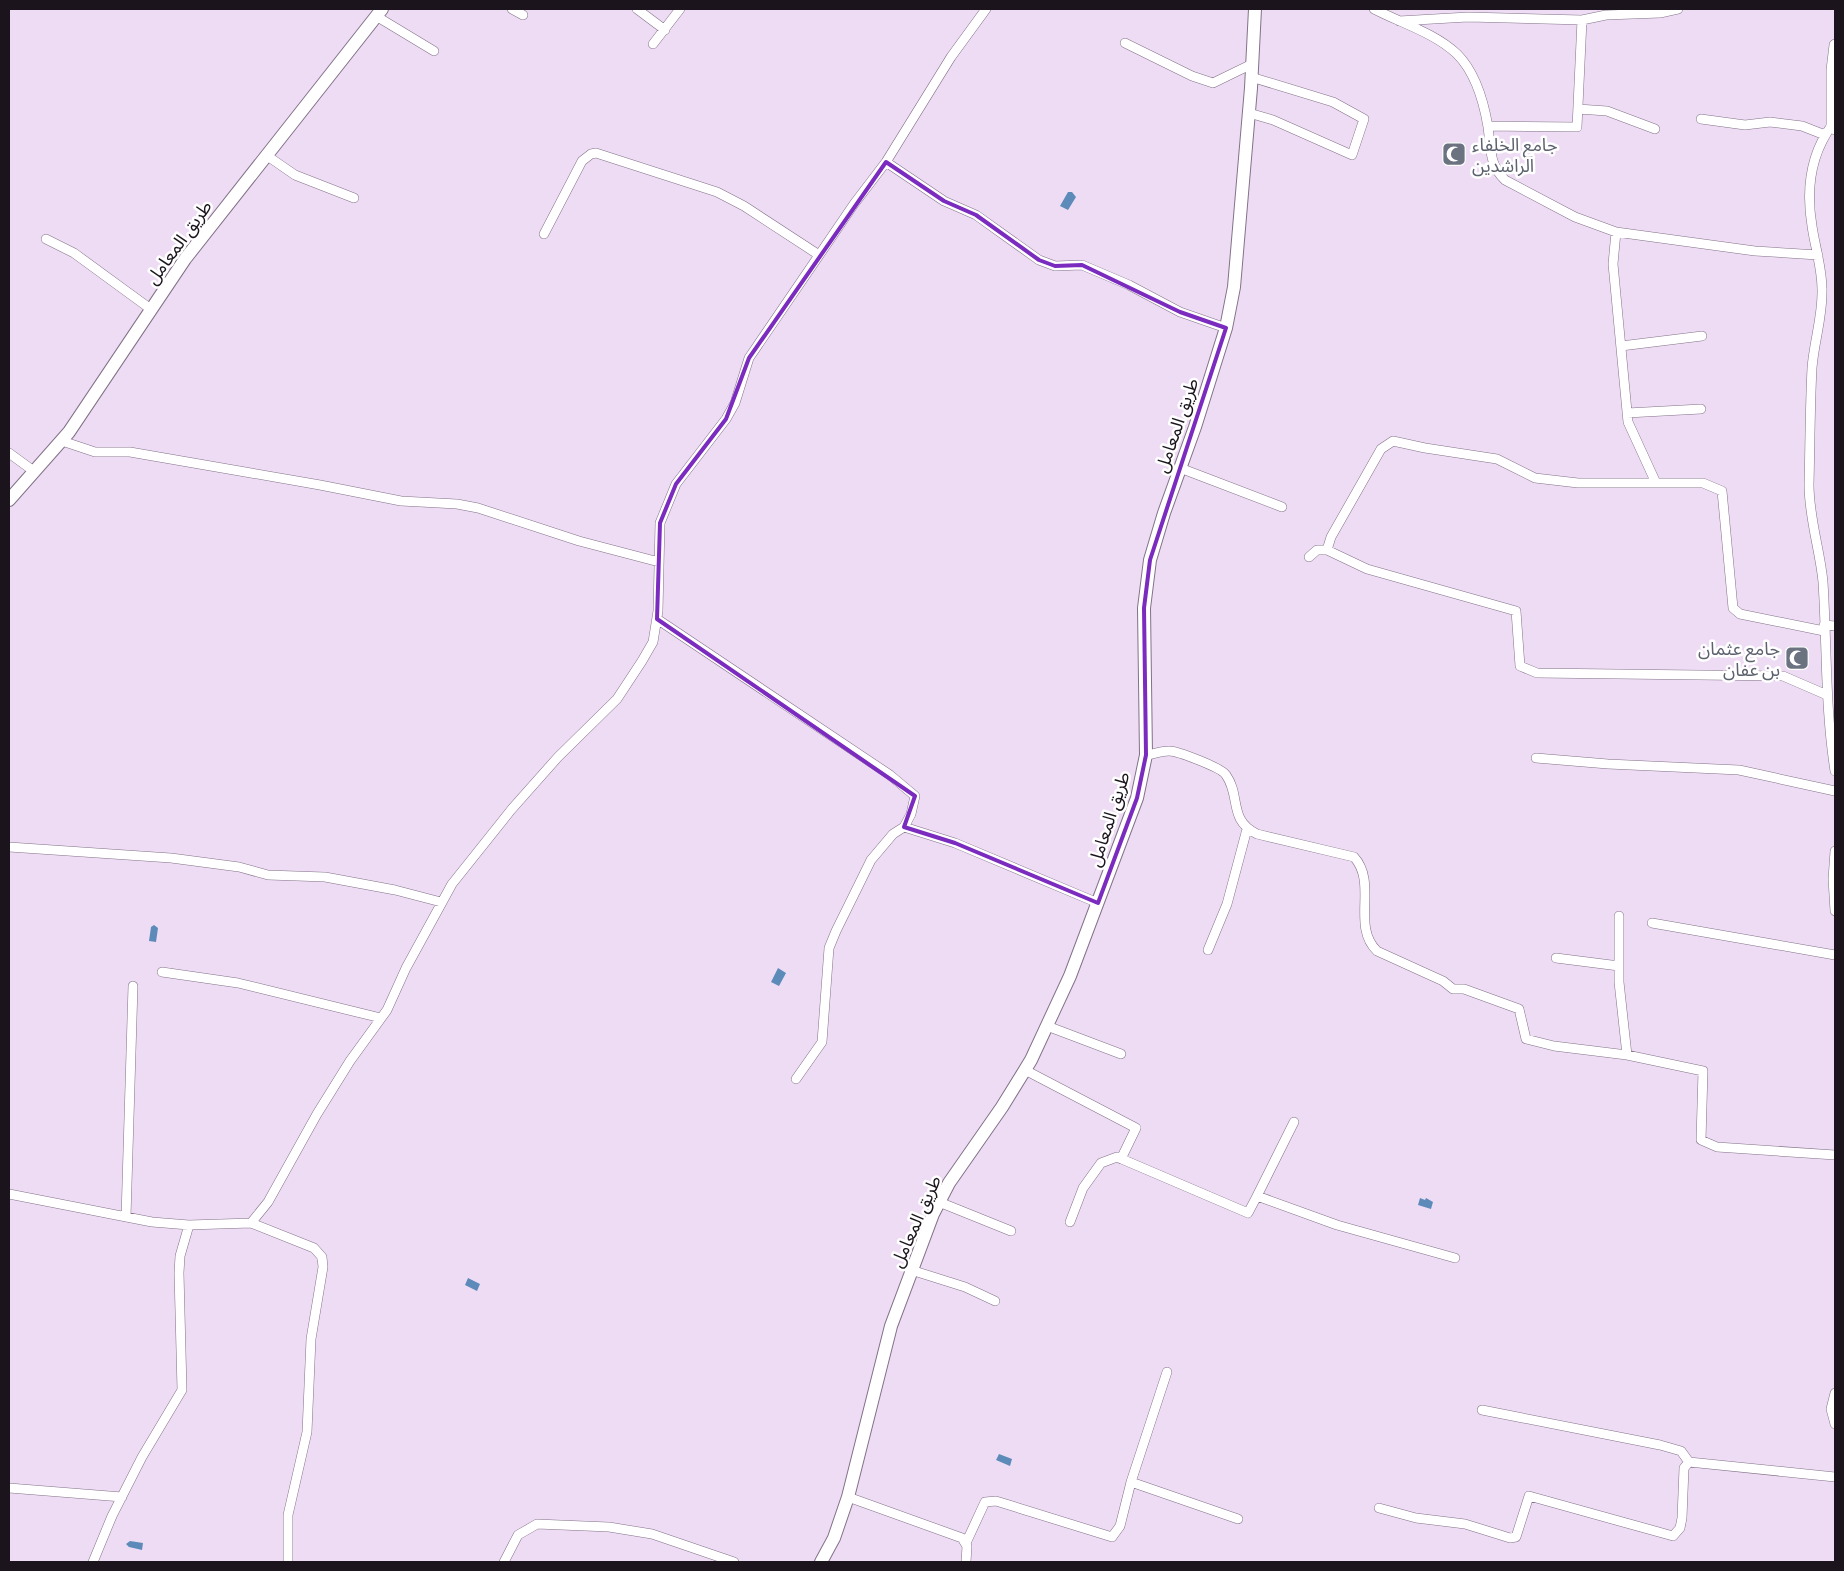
<svg xmlns="http://www.w3.org/2000/svg" width="1844" height="1571" viewBox="0 0 1844 1571" font-family="Commissioner,'Noto Sans Arabic',sans-serif">
<style>
.water{fill:#5c8bb9}
.lines{fill:none;stroke-linecap:round;stroke-linejoin:round}
.minor-casing{stroke:#827288;stroke-width:10}
.tertiary-casing{stroke:#827288;stroke-width:12}
.secondary-casing{stroke:#827288;stroke-width:14}
.minor{stroke:#fff;stroke-width:9}
.tertiary{stroke:#fff;stroke-width:11}
.secondary{stroke:#fff;stroke-width:12}
.marked{fill:none;stroke:#7b2cbf;stroke-width:4;stroke-linejoin:round}
.labels{text-anchor:middle;dominant-baseline:central;stroke-width:5;stroke-linejoin:round;paint-order:stroke}
.worship-label{font-size:18px;fill:#5b616d;stroke:#fff;text-anchor:start}
.street-label{font-size:18px;fill:#1b141d;stroke:#fff}
</style>
<rect width="100%" height="100%" fill="#eedcf4"/>
<path class="water" d="M 1068,192 L 1072,192 L 1076,197 L 1068,210 L 1060,206 Z
M 154,925 L 158,928 L 156,942 L 149,941 L 151,927 Z
M 778,968 L 786,973 L 779,986 L 771,982 Z
M 1420,1198 L 1425,1200 L 1426,1198 L 1433,1202 L 1431,1209 L 1418,1205 Z
M 468,1278 L 480,1284 L 477,1291 L 465,1285 Z
M 999,1454 L 1012,1459 L 1010,1466 L 996,1460 Z
M 130,1541 L 143,1543 L 142,1550 L 129,1547 L 126,1544 Z"/>
<g class="lines">
<g class="minor-casing">
<path id="minor" d="M 512,9 L 523,15
M 637,9 L 665,30
M 1374,9 C 1401,23 1435,33 1457,54 C 1475,72 1484,103 1488,127 C 1491,148 1489,165 1505,180 L 1575,217 L 1616,232 L 1755,251 L 1818,255
M 376,16 L 434,51
M 1399,21 L 1468,17 L 1582,20 L 1606,15 L 1660,13 L 1678,9
M 1125,43 L 1192,76 L 1213,83 L 1252,64
M 653,44 L 680,9
M 1578,109 L 1607,111 L 1655,129
M 1249,113 L 1273,120 L 1352,155 L 1364,119 L 1333,102 L 1251,77
M 1701,119 L 1745,125 L 1770,122 L 1802,126 L 1825,135
M 1832,125 C 1810,155 1806,190 1812,226 C 1815,247 1822,268 1822,289 C 1823,316 1814,341 1812,368 C 1810,406 1810,446 1809,485 C 1809,518 1820,550 1823,582 C 1827,645 1825,708 1835,771
M 1488,126 L 1577,127 L 1582,20
M 266,155 L 295,175 L 354,198
M 886,162 L 944,201 L 976,215 L 1039,260 L 1055,266 L 1082,265 L 1129,285 L 1180,312 L 1226,328
M 1616,232 L 1613,264 L 1628,422 L 1656,483
M 544,234 L 582,161 L 591,154 L 596,153 L 717,192 L 744,206 L 819,255
M 46,239 L 74,253 L 152,310
M 1621,346 L 1702,336
M 1627,413 L 1701,409
M 62,441 L 95,452 L 130,452 L 320,485 L 401,501 L 457,504 L 478,508 L 579,541 L 659,562
M 9,453 L 35,472
M 1180,468 L 1282,507
M 1327,550 L 1331,537 L 1381,449 L 1393,441 L 1425,448 L 1497,459 L 1535,478 L 1578,483 L 1703,483 L 1722,491 L 1733,608 L 1740,614 L 1824,631
M 1309,557 L 1317,550 L 1327,550 L 1367,569 L 1516,611 L 1520,666 L 1537,673 L 1783,676 L 1827,695
M 657,619 L 890,775 L 915,796 L 911,814 L 904,827 L 893,834 L 871,860 L 836,931 L 829,948 L 822,1042 L 796,1079
M 1824,625 L 1835,626
M 1146,755 C 1153,754 1162,751 1169,751 C 1178,751 1222,768 1226,775 C 1241,796 1228,820 1257,834 L 1354,857 C 1378,883 1351,926 1377,951 L 1443,981 L 1453,989 L 1464,989 L 1519,1009 L 1526,1039 L 1554,1046 L 1627,1055
M 1536,758 L 1608,764 L 1739,770 L 1835,791
M 904,827 L 955,843 L 1098,903
M 9,847 L 171,858 L 239,867 L 268,875 L 325,877 L 395,890 L 441,902
M 1835,851 L 1833,879 L 1835,911
M 1619,916 L 1619,982 L 1627,1055 L 1703,1071 L 1701,1140 L 1717,1147 L 1835,1155
M 1652,923 L 1835,955
M 1208,950 L 1227,904 L 1247,829
M 1556,958 L 1619,966
M 162,972 L 238,983 L 381,1018
M 1047,1026 L 1121,1054
M 1025,1070 L 1136,1128 L 1121,1159
M 9,1194 L 152,1222 L 189,1225 L 251,1223 L 314,1248 L 322,1257 L 323,1267 L 311,1339 L 307,1432 L 288,1515 L 288,1562
M 1257,1196 L 1294,1122
M 939,1202 L 1011,1231
M 126,1217 L 133,986
M 1070,1222 L 1083,1188 L 1101,1163 L 1117,1157 L 1248,1213 L 1257,1196 L 1337,1225 L 1455,1258
M 251,1223 L 268,1202 L 317,1114 L 350,1061 L 387,1010 L 406,968 L 452,884 L 511,810 L 558,757 L 617,699 L 642,661 L 653,642 L 658,611 L 660,523 L 676,484 L 726,419 L 735,403 L 749,358 L 854,204 L 886,162 L 951,57 L 986,9
M 911,1270 L 965,1287 L 995,1301
M 1835,1393 L 1831,1409 L 1835,1424
M 1482,1410 L 1660,1445 L 1681,1451 L 1689,1462
M 1131,1482 L 1167,1372
M 9,1488 L 122,1497
M 848,1497 L 962,1538 L 967,1546 L 966,1562
M 1379,1508 L 1416,1518 L 1465,1524 L 1510,1538 L 1516,1537 L 1529,1496 L 1673,1536 L 1680,1528 L 1682,1518 L 1684,1468 L 1689,1462 L 1835,1477
M 966,1543 L 985,1502 L 996,1501 L 1112,1537 L 1120,1526 L 1131,1482 L 1238,1519
M 93,1562 L 112,1516 L 142,1457 L 182,1390 L 179,1273 L 180,1256 L 189,1225
M 504,1562 L 518,1535 L 537,1524 L 609,1527 L 652,1534 L 734,1562"/>
</g>
<g class="tertiary-casing">
<path id="tertiary" d="M 1835,45 L 1832,70 L 1832,125 L 1835,129"/>
</g>
<g class="secondary-casing">
<path id="secondary" d="M 9,500 L 69,432 L 185,259 L 382,9
M 821,1562 L 834,1538 L 848,1497 L 891,1326 L 933,1214 L 949,1183 L 1002,1107 L 1031,1060 L 1070,976 L 1137,798 L 1146,755 L 1144,608 L 1150,560 L 1164,513 L 1195,427 L 1226,328 L 1234,287 L 1251,88 L 1255,9"/>
</g>
<use href="#minor" class="minor"/>
<use href="#tertiary" class="tertiary"/>
<use href="#secondary" class="secondary"/>
</g>
<path class="marked" d="M 886,162 L 944,201 L 976,215 L 1039,260 L 1055,266 L 1082,265 L 1180,312 L 1226,328 L 1150,560 L 1144,608 L 1146,755 L 1137,798 L 1098,903 L 955,843 L 904,827 L 915,796 L 657,619 L 660,523 L 676,484 L 726,419 L 749,358 Z"/>
<defs>
<g id="mosque-square" transform="scale(1.25)"><rect x="-9" y="-9" width="18" height="18" rx="4" fill="#6b7280" stroke="#fff"/><path d="M3.5-4.9A6 6 0 1 0 3.5 4.9A5 5 0 1 1 3.5-4.9Z" fill="#fff"/></g>
</defs>
<g fill-rule="evenodd">
<use href="#mosque-square" x="1454" y="154"/>
<use href="#mosque-square" x="1797" y="658"/>
</g>
<g class="labels">
<g class="worship-label">
<text x="1472" y="144">جامع الخلفاء<tspan x="1472" dy="21">الراشدين</tspan></text>
<text x="1780" y="648" text-anchor="end">جامع عثمان<tspan x="1780" dy="21">بن عفان</tspan></text>
</g>
<g class="street-label">
<text transform="translate(178 242) rotate(-54)">طريق المعامل</text>
<text transform="translate(1176 425) rotate(-71)">طريق المعامل</text>
<text transform="translate(1108 819) rotate(-72)">طريق المعامل</text>
<text transform="translate(915 1221) rotate(-66)">طريق المعامل</text>
</g>
</g>
<rect width="1844" height="1571" fill="none" stroke="#1b141d" stroke-width="20"/>
</svg>
